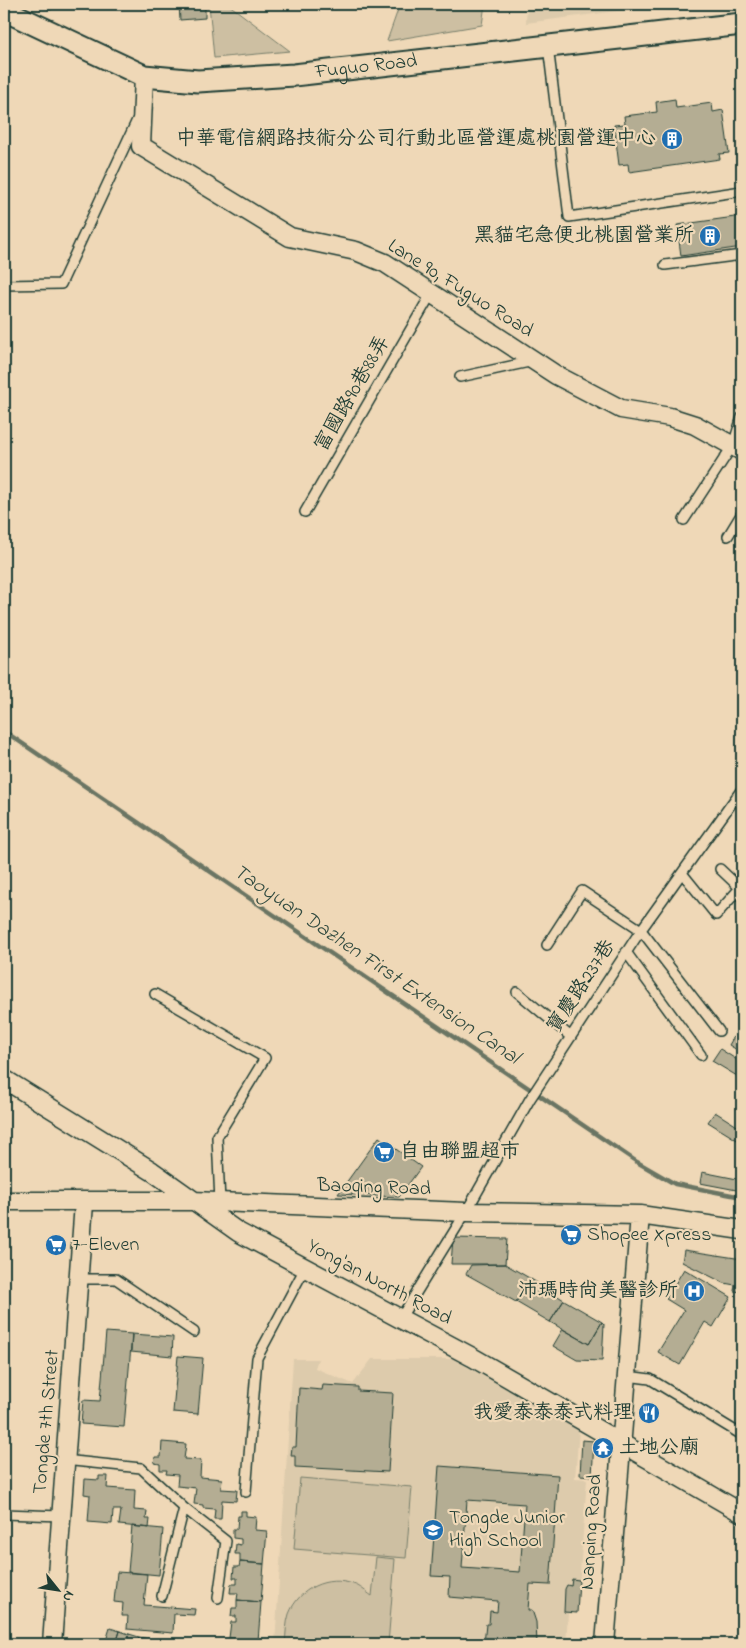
<svg xmlns="http://www.w3.org/2000/svg" width="746" height="1648" viewBox="0 0 746 1648" font-family="'Indie Flower','LXGW WenKai TC',sans-serif">
<style>
.built{fill:#ddcbac}
.green{fill:#cdbfa2;stroke:#767e6b}
.lines{fill:none;stroke-linecap:round;stroke-linejoin:round}
.stream{stroke:#6b7563;stroke-width:4.5}
.building{fill:#b4ad93;stroke:#1f3d34;fill-rule:evenodd}
.service-casing{stroke:#1f3d34;stroke-width:12}
.minor-casing{stroke:#1f3d34;stroke-width:21}
.tertiary-casing{stroke:#1f3d34;stroke-width:25}
.service{stroke:#efd8b7;stroke-width:9}
.minor{stroke:#efd8b7;stroke-width:18}
.tertiary{stroke:#efd8b7;stroke-width:21}
.labels{text-anchor:middle;dominant-baseline:central;stroke-width:4.5;stroke-linejoin:round;paint-order:stroke}
.street-label{font-size:20px;fill:#1f3d34;stroke:#efd8b7}
.poi-label{font-size:20px;fill:#1f3d34;stroke:#efd8b7;text-anchor:start}
.water-label{font-size:21px;font-style:italic;fill:#324b40;stroke:#efd8b7}
</style>
<rect width="100%" height="100%" fill="#efd8b7"/>
<filter id="ink" filterUnits="userSpaceOnUse"><feTurbulence type="fractalNoise" baseFrequency=".02" numOctaves="2"/><feDisplacementMap in="SourceGraphic" scale="10" xChannelSelector="R" yChannelSelector="G"/><feConvolveMatrix kernelMatrix="1 2 1 2 8 2 1 2 1" color-interpolation-filters="sRGB"/></filter>
<g filter="url(#ink)">
<path class="built" d="M 527,4 L 670,4 L 526,23 Z
M 293,1359 L 318,1359 L 315,1368 L 353,1384 L 372,1359 L 453,1359 L 579,1430 L 575,1478 L 587,1479 L 577,1613 L 568,1613 L 566,1644 L 275,1644 Z"/>
<path class="green" d="M 209,4 L 228,4 L 290,51 L 214,58 Z
M 400,4 L 485,4 L 482,25 L 387,41 Z
M 300,1478 L 412,1487 L 406,1558 L 294,1549 Z
M 376,1557 L 395,1559 L 388,1644 L 285,1644 C 286,1634 286,1623 289,1614 C 299,1588 327,1575 353,1584 C 360,1586 366,1592 372,1596 Z"/>
<g class="lines">
<path class="stream" d="M 4,731 L 637,1162 L 675,1184 L 742,1197"/>
</g>
<path class="building" d="M 39,4 L 54,4 L 51,10 Z
M 179,4 L 205,4 L 205,18 L 180,20 Z
M 305,4 L 329,4 L 329,6 L 306,9 Z
M 333,4 L 363,4 L 364,6 L 334,9 Z
M 570,4 L 603,4 L 603,8 L 570,8 Z
M 675,99 L 676,108 L 712,103 L 713,112 L 723,110 L 729,153 L 719,154 L 720,159 L 629,172 L 628,164 L 619,165 L 614,125 L 625,124 L 624,116 L 657,112 L 656,102 Z
M 742,216 L 742,247 L 681,256 L 677,225 Z
M 736,1033 L 742,1037 L 742,1053 L 729,1045 Z
M 720,1049 L 742,1063 L 742,1079 L 712,1061 Z
M 715,1112 L 742,1129 L 742,1143 L 708,1122 Z
M 379,1137 L 421,1167 L 399,1197 L 338,1194 Z
M 702,1172 L 742,1180 L 742,1191 L 700,1183 Z
M 453,1238 L 507,1239 L 505,1264 L 451,1264 Z
M 684,1250 L 742,1259 L 742,1292 L 734,1291 L 735,1285 L 724,1283 L 682,1262 Z
M 505,1264 L 531,1279 L 516,1302 L 466,1274 L 471,1265 Z
M 684,1269 L 731,1297 L 713,1327 L 705,1322 L 680,1365 L 658,1352 L 684,1310 L 666,1299 Z
M 531,1279 L 564,1300 L 550,1322 L 516,1302 Z
M 564,1300 L 602,1322 L 589,1344 L 550,1322 Z
M 602,1322 L 604,1324 L 602,1361 L 577,1360 L 553,1346 L 563,1329 L 589,1344 Z
M 106,1332 L 132,1334 L 124,1427 L 81,1424 L 83,1400 L 100,1401 Z
M 132,1334 L 173,1337 L 172,1356 L 131,1352 Z
M 178,1356 L 203,1358 L 198,1414 L 173,1412 Z
M 323,1385 L 358,1387 L 358,1391 L 393,1393 L 388,1472 L 295,1467 L 295,1456 L 291,1456 L 292,1447 L 296,1447 L 299,1388 L 322,1390 Z
M 582,1440 L 594,1441 L 592,1476 L 580,1475 Z
M 162,1442 L 186,1444 L 184,1459 L 201,1460 L 200,1477 L 222,1479 L 221,1489 L 237,1490 L 236,1501 L 222,1500 L 221,1519 L 214,1519 L 215,1509 L 203,1508 L 203,1505 L 194,1504 L 196,1488 L 177,1486 L 178,1475 L 166,1474 L 167,1470 L 160,1470 L 160,1464 L 154,1463 L 155,1457 L 161,1457 Z
M 439,1466 L 558,1475 L 550,1585 L 530,1584 L 528,1610 L 532,1610 L 536,1622 L 537,1644 L 484,1644 L 486,1624 L 489,1624 L 490,1611 L 497,1612 L 498,1601 L 449,1597 L 450,1577 L 431,1576 ZM 467,1500 L 525,1504 L 520,1572 L 462,1568 Z
M 99,1476 L 108,1476 L 107,1488 L 135,1490 L 134,1510 L 147,1511 L 146,1519 L 150,1519 L 149,1528 L 119,1525 L 121,1510 L 113,1510 L 112,1524 L 88,1522 L 90,1495 L 84,1494 L 85,1479 L 99,1480 Z
M 241,1511 L 246,1511 L 246,1516 L 256,1517 L 255,1530 L 267,1531 L 264,1564 L 240,1562 L 240,1554 L 235,1554 L 236,1544 L 241,1545 L 241,1539 L 233,1538 L 233,1529 L 237,1529 L 238,1516 L 241,1516 Z
M 132,1526 L 163,1529 L 159,1575 L 128,1572 Z
M 240,1562 L 264,1564 L 261,1602 L 237,1600 L 238,1593 L 230,1593 L 231,1584 L 237,1584 L 237,1578 L 233,1578 L 234,1567 L 239,1567 Z
M 117,1572 L 147,1574 L 144,1605 L 195,1609 L 194,1615 L 174,1614 L 173,1633 L 127,1629 L 128,1616 L 122,1616 L 123,1603 L 114,1602 Z
M 572,1579 L 579,1580 L 577,1613 L 564,1612 L 565,1589 L 567,1585 L 571,1586 Z
M 237,1600 L 261,1602 L 258,1641 L 247,1640 L 247,1644 L 240,1644 L 240,1639 L 229,1638 L 231,1622 L 236,1622 L 236,1616 L 231,1616 L 232,1608 L 237,1608 Z
M 110,1628 L 120,1631 L 116,1644 L 105,1644 Z
M 120,1631 L 129,1634 L 126,1644 L 116,1644 Z
M 129,1634 L 139,1637 L 137,1644 L 126,1644 Z
M 139,1637 L 149,1639 L 148,1644 L 137,1644 Z
M 149,1639 L 159,1642 L 158,1644 L 148,1644 Z"/>
<g class="lines">
<g class="service-casing">
<path id="service" d="M 548,46 L 569,217 L 742,191
M 665,265 L 742,255
M 4,285 L 61,284 L 137,120
M 460,377 L 534,361
M 305,512 L 431,294
M 684,520 L 733,445 L 742,417
M 728,536 L 742,513
M 682,873 L 716,915 L 740,888 L 720,869
M 547,945 L 582,891 L 641,930 L 719,1031
M 626,952 L 701,1055
M 517,992 L 571,1037
M 155,994 L 265,1058 L 217,1137 L 220,1202
M 79,1279 L 116,1279 L 194,1332
M 400,1319 L 466,1212 L 530,1099 L 641,930 L 742,789
M 627,1376 L 650,1379 L 742,1435
M 64,1460 L 141,1468 L 184,1508 L 162,1596
M 246,1492 L 257,1358 L 305,1268
M 184,1508 L 226,1541 L 218,1598
M 4,1514 L 61,1516"/>
</g>
<g class="minor-casing">
<path id="minor" d="M 144,76 L 141,146 L 290,237 L 356,251 L 385,263 L 556,375 L 621,409 L 670,417 L 695,425 L 742,451
M 4,1079 L 152,1171 L 238,1232 L 472,1357 L 742,1513
M 4,1201 L 192,1201 L 466,1212 L 640,1215 L 742,1230
M 52,1644 L 84,1203
M 605,1644 L 640,1215"/>
</g>
<g class="tertiary-casing">
<g id="tertiary">
<path id="s1" d="M 4,10 L 144,76 L 198,81 L 294,75 L 742,24"/>
</g>
</g>
<use href="#service" class="service"/>
<use href="#minor" class="minor"/>
<use href="#tertiary" class="tertiary"/>
</g>
</g>
<defs>
<g id="building-disc" transform="scale(1.125)"><circle r="9.5" fill="#1f6fb2" stroke="#efd8b7"/><path d="M-4-6H4V6H1V3H-1V6H-4ZM-2.5-4.3h1.7v1.8h-1.7ZM.8-4.3h1.7v1.8H.8ZM-2.5-1h1.7V.8h-1.7ZM.8-1h1.7V.8H.8Z" fill="#fff"/></g>
<g id="supermarket-disc" transform="scale(1.125)"><circle r="9.5" fill="#1f6fb2" stroke="#efd8b7"/><path d="M-6-5.5h2.5l.6 2H6L4.5 2H-2.5L-4.4-4H-6ZM-1.5 3.2a1.3 1.3 0 1 0 .1 0ZM3 3.2a1.3 1.3 0 1 0 .1 0Z" fill="#fff"/></g>
<g id="hospital-disc" transform="scale(1.125)"><circle r="9.5" fill="#1f6fb2" stroke="#efd8b7"/><path d="M-5-5h3v3.5h4V-5h3V5h-3V1.5h-4V5h-3Z" fill="#fff"/></g>
<g id="restaurant-disc" transform="scale(1.125)"><circle r="9.5" fill="#1f6fb2" stroke="#efd8b7"/><path d="M-5-6h1v4h1v-4h1v4h1v-4h1v5L-1.5 .5V6h-2V.5L-5-1ZM5-6V6H3V1.5H1.5Q1.5-4 5-6Z" fill="#fff"/></g>
<g id="temple-disc" transform="scale(1.125)"><circle r="9.5" fill="#1f6fb2" stroke="#efd8b7"/><path d="M0-6L5-2H3V0L6.5 2.5H4V6H1.5V3h-3V6H-4V2.5H-6.5L-3 0V-2H-5Z" fill="#fff"/></g>
<g id="school-disc" transform="scale(1.125)"><circle r="9.5" fill="#1f6fb2" stroke="#efd8b7"/><path d="M0-5L7-2L0 1L-7-2ZM-4 1L0 2.5L4 1V4Q0 6-4 4Z" fill="#fff"/></g>
</defs>
<g fill-rule="evenodd">
<use href="#building-disc" x="672" y="139"/>
<use href="#building-disc" x="710" y="236"/>
<use href="#supermarket-disc" x="384" y="1152"/>
<use href="#supermarket-disc" x="571" y="1235"/>
<use href="#supermarket-disc" x="56" y="1245"/>
<use href="#hospital-disc" x="694" y="1291"/>
<use href="#restaurant-disc" x="649" y="1413"/>
<use href="#temple-disc" x="603" y="1448"/>
<use href="#school-disc" x="433" y="1530"/>
</g>
<g class="labels">
<g class="street-label">
<text stroke="none"><textPath href="#s1" startOffset="378">Fuguo Road</textPath></text>
<text transform="translate(460 289) rotate(32)">Lane 90, Fuguo Road</text>
<text transform="translate(353 394) rotate(-60)">富國路90巷88弄</text>
<text transform="translate(582 987) rotate(-57)">寶慶路237巷</text>
<text transform="translate(374 1188) rotate(2)">Baoqing Road</text>
<text transform="translate(379 1283) rotate(28)">Yong'an North Road</text>
<text transform="translate(47 1422) rotate(-85)">Tongde 7th Street</text>
<text transform="translate(592 1532) rotate(-86)">Nanping Road</text>
</g>
<g class="poi-label">
<text x="656" y="139" text-anchor="end">中華電信網路技術分公司行動北區營運處桃園營運中心</text>
<text x="694" y="236" text-anchor="end">黑貓宅急便北桃園營業所</text>
<text x="400" y="1152">自由聯盟超市</text>
<text x="587" y="1235">Shopee Xpress</text>
<text x="72" y="1245">7-Eleven</text>
<text x="678" y="1291" text-anchor="end">沛瑪時尚美醫診所</text>
<text x="633" y="1413" text-anchor="end">我愛泰泰泰式料理</text>
<text x="619" y="1448">土地公廟</text>
<text x="449" y="1518">Tongde Junior<tspan x="449" dy="23">High School</tspan></text>
</g>
<g class="water-label">
<text transform="translate(376 965) rotate(34)">Taoyuan Dazhen First Extension Canal</text>
</g>
</g>
<rect width="746" height="1648" fill="none" stroke="#efd8b7" stroke-width="20"/>
<rect x="10" y="10" width="726" height="1628" fill="none" stroke="#1f3d34" stroke-width="2" filter="url(#ink)"/>
<g transform="translate(58 1590) rotate(120)" stroke="#efd8b7" stroke-width="4" paint-order="stroke">
<path d="M0-4L9 19L0 12L-9 19Z" fill="#1f3d34"/>
<text y="-8" font-size="14" font-weight="bold" text-anchor="middle" fill="#1f3d34">N</text>
</g>
</svg>
